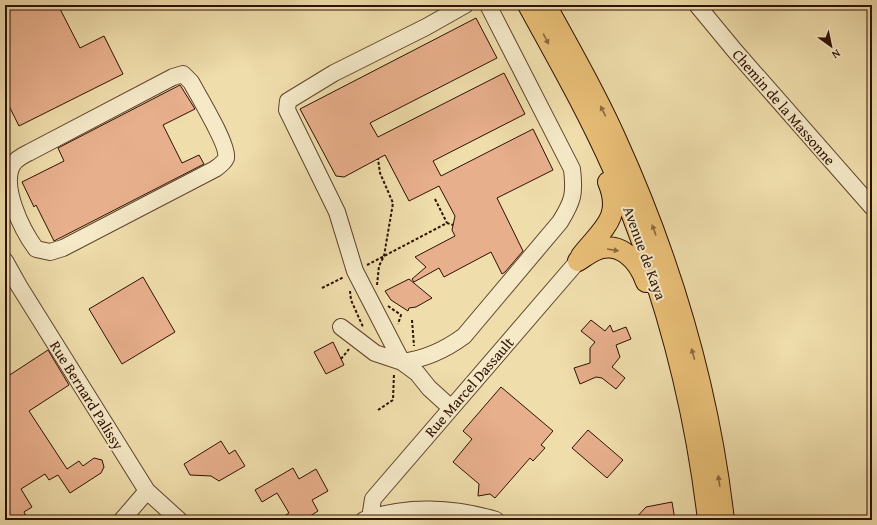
<svg xmlns="http://www.w3.org/2000/svg" width="877" height="525" viewBox="0 0 877 525" font-family="'Gentium Book Plus',serif">
<style>
.building{fill:#e8af8c;stroke:#2f1101}
.lines{fill:none;stroke-linecap:round;stroke-linejoin:round}
.minor-casing{stroke:#5f442c;stroke-width:18}
.major-casing{stroke:#2f1101;stroke-width:22}
.path{stroke:#2f1101;stroke-width:2;stroke-dasharray:3 2;stroke-linecap:butt}
.minor{stroke:#f5e9c8;stroke-width:16}
.major{stroke:#e8be76;stroke-width:20}
.oneway{fill:#8c683c}
.labels{text-anchor:middle;dominant-baseline:central;stroke-width:4;stroke-linejoin:round;paint-order:stroke}
.street-label{font-size:15px;fill:#2f1101;stroke:#f5e9c8}
</style>
<rect width="100%" height="100%" fill="#efddab"/>
<filter id="stains"><feTurbulence type="fractalNoise" baseFrequency=".005" numOctaves="4"/><feColorMatrix values="0 0 0 0 .2 0 0 0 0 .09 0 0 0 0 .02 0 0 0 .5 -.17"/></filter>
<radialGradient id="worn" r=".72"><stop offset=".6" stop-color="#630" stop-opacity="0"/><stop offset="1" stop-color="#630" stop-opacity=".3"/></radialGradient>
<path class="building" d="M 5,5 L 58,5 L 80,48 L 104,36 L 123,74 L 19,126 L 5,98 Z
M 476,18 L 497,58 L 370,123 L 378,137 L 504,73 L 525,114 L 433,161 L 441,176 L 533,129 L 553,170 L 497,198 L 523,251 L 505,272 L 502,274 L 491,252 L 444,277 L 439,268 L 414,282 L 412,279 L 426,267 L 415,257 L 455,236 L 452,230 L 455,216 L 439,186 L 409,201 L 385,155 L 344,177 L 336,176 L 300,109 Z
M 180,85 L 195,109 L 163,125 L 182,163 L 199,155 L 204,164 L 54,241 L 36,205 L 34,207 L 22,182 L 64,161 L 58,148 Z
M 143,277 L 175,332 L 122,364 L 89,309 Z
M 409,279 L 432,298 L 416,307 L 409,308 L 408,311 L 391,300 L 385,291 Z
M 591,320 L 605,331 L 610,325 L 613,332 L 626,327 L 631,339 L 616,345 L 620,357 L 612,367 L 625,378 L 616,389 L 602,378 L 596,377 L 580,384 L 574,368 L 590,363 L 590,348 L 595,342 L 581,331 Z
M 333,342 L 344,365 L 326,374 L 314,352 Z
M 48,350 L 69,385 L 29,411 L 67,469 L 79,461 L 83,466 L 94,458 L 102,460 L 104,467 L 101,473 L 70,493 L 58,475 L 49,480 L 45,474 L 21,489 L 32,507 L 24,512 L 28,520 L 5,520 L 5,378 Z
M 501,387 L 553,431 L 541,445 L 545,448 L 533,461 L 530,458 L 495,498 L 490,494 L 478,496 L 479,484 L 453,462 L 472,439 L 463,431 Z
M 588,430 L 623,460 L 607,478 L 572,448 Z
M 221,441 L 229,454 L 235,450 L 245,466 L 219,481 L 211,476 L 190,475 L 184,464 Z
M 293,468 L 299,479 L 316,469 L 328,491 L 312,500 L 318,511 L 304,520 L 278,520 L 289,513 L 277,493 L 262,502 L 255,490 Z
M 672,502 L 675,520 L 634,520 L 646,507 Z"/>
<g class="lines">
<g class="minor-casing">
<path id="minor" d="M 465,5 L 426,27 L 334,73 L 288,101 L 287,110 L 337,212 L 355,271 L 402,362 C 426,359 445,350 464,336 L 560,222 C 573,201 575,194 572,169 L 488,5
M 697,5 L 735,51 L 872,207
M 183,74 L 191,82 C 198,95 229,146 226,158 C 224,163 219,166 215,169 L 63,248 L 50,252 L 36,249 C 22,230 0,186 13,164 C 17,158 24,155 30,152 L 173,77 Z
M 5,261 L 19,286 L 147,491 L 179,520
M 341,327 L 375,353 L 402,362 L 417,373 L 429,388 L 451,408
M 370,518 L 373,499 L 578,261
M 122,520 L 147,491
M 364,520 C 406,505 453,507 496,520"/>
</g>
<g class="major-casing">
<path id="major" d="M 528,5 C 558,60 589,114 614,171 C 662,282 694,400 708,520
M 546,5 C 570,49 596,93 616,139 C 671,260 709,388 724,520
M 581,256 C 602,229 623,218 608,182
M 578,261 C 583,258 588,254 594,251 C 619,239 638,260 646,282"/>
</g>
<path class="path" d="M 435,199 L 447,223
M 367,265 L 447,223 L 453,225
M 377,285 L 379,266 L 384,256 L 393,203 L 380,173 L 378,159
M 322,288 L 344,277
M 350,291 L 351,300 L 363,327
M 388,306 L 401,315 L 398,324
M 412,320 L 414,346
M 341,359 L 349,349
M 378,410 L 393,400 L 394,373"/>
<use href="#minor" class="minor"/>
<use href="#major" class="major"/>
</g>
<defs><path id="oneway-solid" d="M-6-.8H1V-3.2L6.5 0L1 3.2V.8H-6Z"/></defs>
<g class="oneway">
<use href="#oneway-solid" transform="translate(546 39) rotate(62)"/>
<use href="#oneway-solid" transform="translate(603 111) rotate(-116)"/>
<use href="#oneway-solid" transform="translate(654 230) rotate(-110)"/>
<use href="#oneway-solid" transform="translate(613 250) rotate(9)"/>
<use href="#oneway-solid" transform="translate(693 354) rotate(-105)"/>
<use href="#oneway-solid" transform="translate(719 481) rotate(-98)"/>
</g>
<g class="labels">
<g class="street-label">
<text transform="translate(784 107) rotate(49)">Chemin de la Massonne</text>
<text transform="translate(645 253) rotate(70)">Avenue de Kaya</text>
<text transform="translate(469 387) rotate(-49)">Rue Marcel Dassault</text>
<text transform="translate(87 395) rotate(58)">Rue Bernard Palissy</text>
</g>
</g>
<rect width="877" height="525" fill="none" stroke="#efddab" stroke-width="20"/>
<rect x="6" y="6" width="865" height="513" fill="none" stroke="#2f1101" stroke-width="2"/>
<rect x="10" y="10" width="857" height="505" fill="none" stroke="#2f1101"/>
<g transform="translate(831 46) rotate(147)" stroke="#f5e9c8" stroke-width="3" paint-order="stroke">
<path d="M0-3L7 15L0 10L-7 15Z" fill="#2f1101"/>
<text y="-6" font-size="11" font-weight="bold" text-anchor="middle" fill="#2f1101">N</text>
</g>
<rect width="100%" height="100%" filter="url(#stains)"/>
<rect width="100%" height="100%" fill="url(#worn)"/>
</svg>
